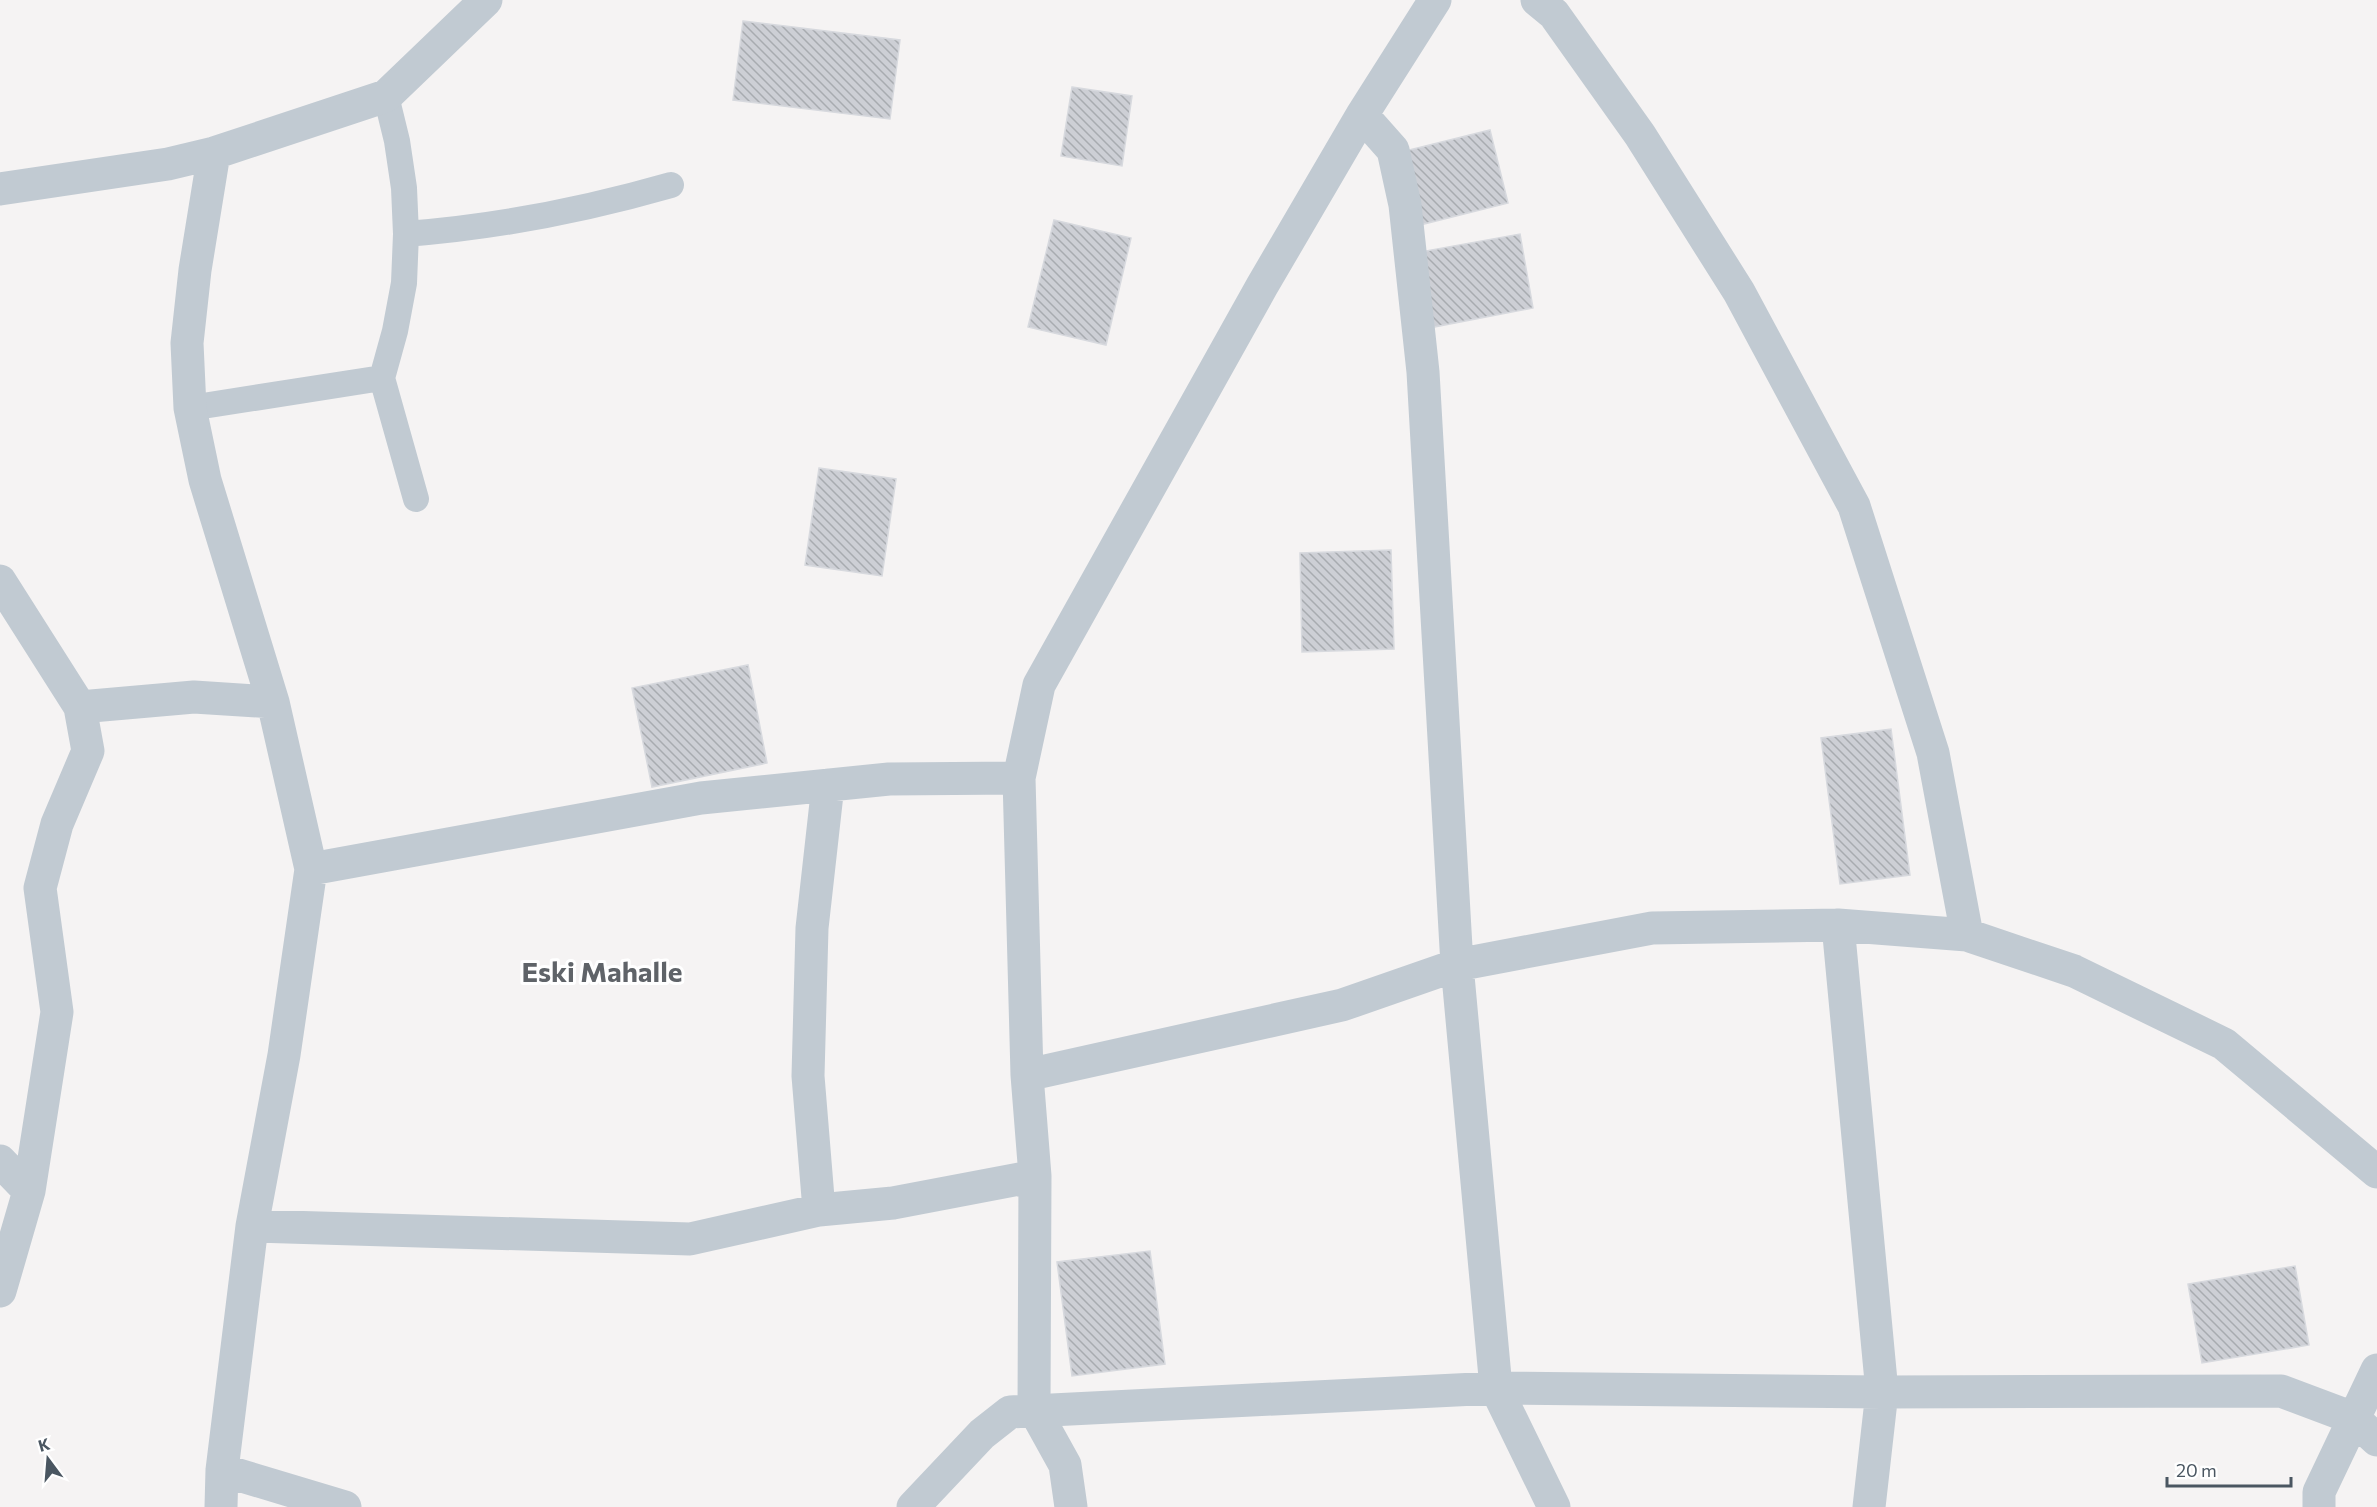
<svg xmlns="http://www.w3.org/2000/svg" width="2377" height="1507" viewBox="0 0 2377 1507" font-family="Commissioner,sans-serif">
<style>
.building{fill:url(#building-back-hatch);stroke:#d7d9de;stroke-width:1.5}
.lines{fill:none;stroke-linecap:round;stroke-linejoin:round}
.lane{stroke:#c1cad2;stroke-width:26}
.street{stroke:#c1cad2;stroke-width:33}
.labels{text-anchor:middle;dominant-baseline:central;stroke-width:6;stroke-linejoin:round;paint-order:stroke}
.district-label{font-size:28px;font-weight:bold;fill:#5f6368;stroke:#fff}
</style>
<defs>
<pattern id="building-back-hatch" width="6" height="6" patternUnits="userSpaceOnUse" patternTransform="scale(1.5)"><rect width="6" height="6" fill="#cdcfd5"/><path d="M-1 5l2 2M0 0l6 6M5-1l2 2" fill="none" stroke="#a8abb0"/></pattern>
</defs>
<rect width="100%" height="100%" fill="#f5f3f3"/>
<path class="building" d="M 743,21 L 900,40 L 890,119 L 733,100 Z
M 1072,87 L 1132,96 L 1122,166 L 1061,156 Z
M 1490,130 L 1508,203 L 1420,225 L 1401,152 Z
M 1054,220 L 1131,238 L 1106,345 L 1028,327 Z
M 1520,234 L 1533,308 L 1434,327 L 1420,252 Z
M 819,468 L 896,479 L 882,576 L 805,565 Z
M 1391,550 L 1394,649 L 1302,652 L 1300,553 Z
M 748,665 L 767,763 L 652,787 L 632,688 Z
M 1891,729 L 1910,875 L 1840,884 L 1821,738 Z
M 1150,1251 L 1165,1364 L 1072,1376 L 1057,1262 Z
M 2295,1266 L 2309,1345 L 2202,1363 L 2188,1284 Z"/>
<g class="lines">
<path class="lane" d="M 386,96 L 397,141 L 404,188 L 406,234 L 404,283 L 395,331 L 382,378 L 416,499
M 406,234 C 497,227 584,210 671,185
M 190,408 L 382,378"/>
<path class="street" d="M 1537,0 L 1554,14 L 1640,135 L 1739,292 L 1854,506 L 1933,753 L 1967,935
M 1362,115 L 1393,150 L 1405,205 L 1423,372 L 1457,965 L 1496,1388 L 1554,1507
M 214,153 L 195,270 L 187,343 L 190,408 L 205,480 L 273,702 L 311,869 L 284,1055 L 252,1226 L 222,1470 L 221,1507
M 0,189 L 168,164 L 214,153 L 386,96 L 486,0
M 0,581 L 80,707 L 88,751 L 57,824 L 40,888 L 57,1012 L 29,1191 L 0,1291
M 80,707 L 194,697 L 273,702
M 311,869 L 701,798 L 889,779 L 1019,778
M 1838,925 L 1882,1392 L 1869,1507
M 1027,1075 L 1342,1005 L 1457,965 L 1652,928 L 1838,925 L 1967,935 L 2074,971 L 2224,1044 L 2377,1172
M 0,1161 L 29,1191
M 819,1210 L 808,1076 L 812,928 L 828,785
M 252,1226 L 690,1239 L 819,1210 L 893,1203 L 1035,1176
M 222,1470 L 345,1507
M 913,1507 L 982,1434 L 1010,1412 L 1496,1388 L 1882,1392 L 2281,1391 L 2353,1418 L 2377,1440
M 1071,1507 L 1065,1465 L 1034,1409 L 1035,1176 L 1027,1075 L 1019,778 L 1039,685 L 1262,286 L 1362,115 L 1435,0
M 2319,1507 L 2319,1492 L 2377,1370"/>
</g>
<g class="labels">
<g class="district-label">
<text x="602" y="971">Eski Mahalle</text>
</g>
</g>
<g transform="translate(48 1459) rotate(344)" stroke="#ffffff" stroke-width="4.5" paint-order="stroke">
<path d="M0-4.5L10 22L0 15L-10 22Z" fill="#4a5661"/>
<text y="-9" font-size="16" font-weight="bold" text-anchor="middle" fill="#4a5661">K</text>
</g>
<path d="M2167 1477v9h124v-9" fill="none" stroke="#4a5661" stroke-width="3"/>
<text x="2176" y="1477" font-size="18" fill="#4a5661" stroke="#ffffff" stroke-width="4.5" paint-order="stroke">20 m</text>
</svg>
